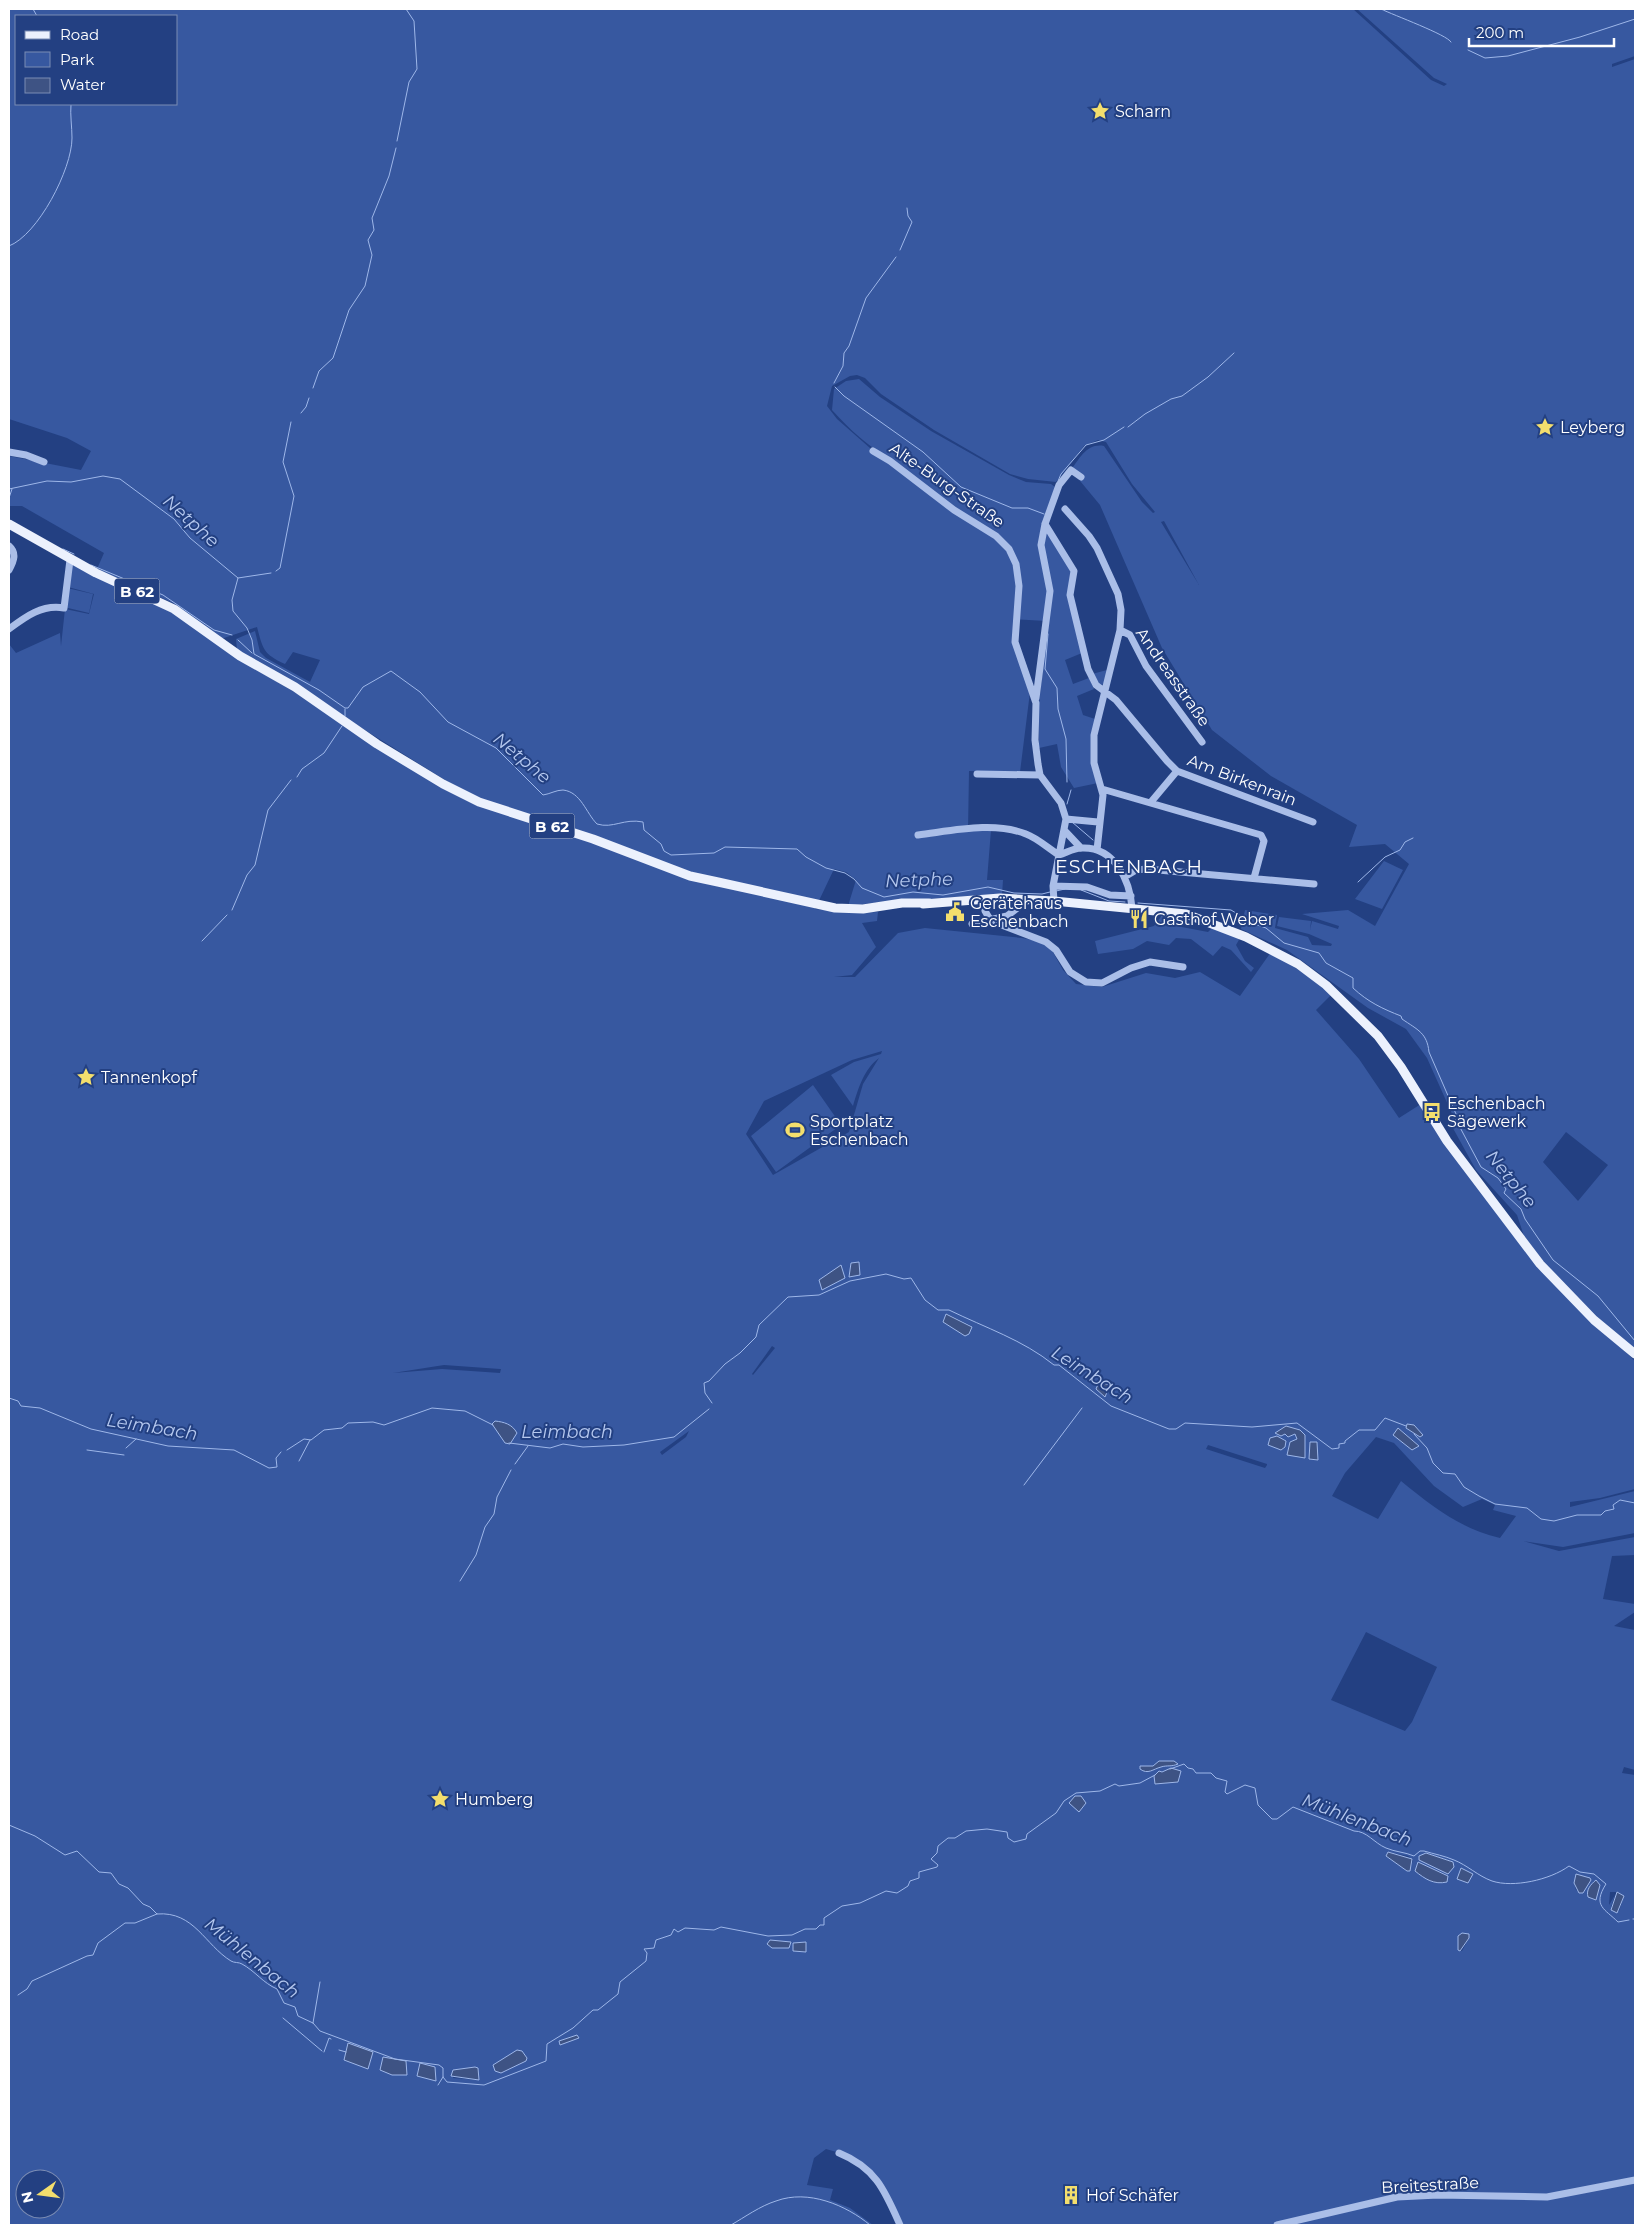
<svg xmlns="http://www.w3.org/2000/svg" width="1644" height="2234" viewBox="0 0 1644 2234" font-family="Montserrat,sans-serif">
<style>
.green{fill:#3758a0;fill-rule:evenodd}
.water{fill:#3e5384;stroke:#9eb7e9}
.lines{fill:none;stroke-linecap:round;stroke-linejoin:round}
.stream{stroke:#9eb7e9;stroke-width:1}
.minor{stroke:#aabee8;stroke-width:7}
.major{stroke:#ecf1fd;stroke-width:9}
.labels{text-anchor:middle;dominant-baseline:central;stroke-width:4;stroke-linejoin:round;paint-order:stroke}
.shield{fill:#234082;stroke:#bdc6da;stroke-width:1}
.shield-label{font-size:15px;font-weight:bold;fill:#fff}
.poi-label{font-size:16px;fill:#fff;stroke:#234082;text-anchor:start}
.street-label{font-size:16px;fill:#fff;stroke:#234082}
.water-label{font-size:18px;font-style:italic;fill:#b5c8ef;stroke:#234082}
.quarter-label{font-size:19px;letter-spacing:1px;fill:#fff;stroke:#234082}
</style>
<rect width="100%" height="100%" fill="#234082"/>
<path class="green" d="M 9,9 L 1353,9 L 1431,80 L 1444,86 L 1447,84 L 1434,78 L 1357,9 L 1635,9 L 1635,56 L 1612,64 L 1612,67 L 1635,59 L 1635,1349 L 1601,1322 L 1547,1267 L 1524,1236 L 1517,1215 L 1476,1170 L 1449,1121 L 1453,1116 L 1427,1058 L 1406,1029 L 1368,1008 L 1287,950 L 1241,929 L 1245,910 L 1277,915 L 1275,928 L 1308,937 L 1312,945 L 1331,946 L 1332,944 L 1309,934 L 1277,926 L 1279,917 L 1311,921 L 1310,930 L 1312,921 L 1338,929 L 1339,926 L 1302,914 L 1348,910 L 1375,926 L 1409,864 L 1385,844 L 1349,847 L 1357,825 L 1271,776 L 1212,730 L 1162,648 L 1100,505 L 1071,470 C 1080,458 1087,443 1104,446 L 1142,502 L 1153,513 L 1155,512 L 1132,484 L 1106,442 L 1098,440 L 1084,446 L 1056,482 L 1028,479 L 1010,474 L 934,430 L 881,394 L 865,378 L 857,375 L 850,376 L 832,386 L 827,406 L 837,419 L 887,463 L 891,460 C 868,446 850,430 832,410 L 834,389 L 846,381 L 859,379 L 880,397 L 931,431 L 1009,475 L 1026,482 L 1051,484 L 1055,487 L 1040,539 L 1049,593 L 1046,621 L 1014,619 L 1012,642 L 1030,692 L 1020,772 L 969,771 L 968,831 L 991,830 L 987,880 L 1003,880 L 1002,895 L 890,901 L 848,906 L 856,880 L 846,872 L 834,869 L 815,909 L 852,913 L 878,912 L 877,921 L 862,923 L 876,947 L 852,975 L 834,977 L 855,977 L 898,933 L 925,928 L 1022,938 L 1043,942 L 1050,947 L 1063,970 L 1076,984 L 1102,987 L 1146,973 L 1175,978 L 1200,972 L 1240,996 L 1271,952 L 1326,988 L 1332,994 L 1316,1010 L 1359,1059 L 1399,1118 L 1421,1104 L 1547,1277 L 1635,1361 L 1635,1489 L 1600,1498 L 1570,1502 L 1570,1507 L 1635,1491 L 1635,1533 L 1563,1547 L 1523,1541 L 1559,1551 L 1635,1537 L 1635,1555 L 1612,1556 L 1603,1599 L 1635,1604 L 1635,1612 L 1614,1626 L 1635,1630 L 1635,1770 L 1624,1767 L 1622,1773 L 1635,1775 L 1635,2225 L 904,2225 L 880,2180 L 854,2157 L 826,2149 L 814,2158 L 807,2185 L 833,2189 L 830,2200 L 850,2208 L 873,2225 L 9,2225 L 9,644 L 16,653 L 60,633 L 61,646 L 65,609 L 89,614 L 94,594 L 68,587 L 71,563 L 181,617 L 224,650 L 490,809 L 569,834 L 469,795 L 237,650 L 236,639 L 255,631 L 260,652 L 266,658 L 310,682 L 320,660 L 293,652 L 285,664 C 263,654 263,649 257,627 L 221,639 L 173,603 L 97,569 L 104,553 L 22,506 L 9,506 L 9,456 L 81,470 L 91,451 L 67,438 L 9,419 ZM 16,16 L 176,16 L 176,104 L 16,104 ZM 1164,521 L 1199,585 L 1161,522 ZM 882,1051 L 881,1054 L 854,1062 L 831,1075 L 853,1106 C 858,1089 864,1069 879,1058 L 863,1084 L 849,1132 L 773,1175 L 746,1134 L 764,1101 L 852,1060 ZM 1566,1132 L 1608,1165 L 1578,1201 L 1543,1162 ZM 946,1314 L 947,1314 L 972,1326 L 943,1322 ZM 772,1346 L 775,1348 L 753,1375 L 752,1374 ZM 444,1365 L 500,1369 L 501,1369 L 500,1373 L 442,1369 L 393,1373 ZM 1300,1430 L 1304,1458 L 1295,1434 L 1288,1437 L 1285,1434 ZM 1401,1430 L 1419,1446 L 1394,1435 ZM 689,1431 L 686,1437 L 662,1455 L 660,1452 ZM 1376,1437 L 1394,1443 L 1434,1486 L 1463,1507 L 1482,1499 L 1495,1505 L 1493,1510 L 1516,1516 L 1500,1538 C 1459,1528 1433,1507 1401,1481 L 1378,1519 L 1332,1496 L 1345,1473 ZM 1208,1445 L 1267,1464 L 1267,1465 L 1265,1468 L 1206,1449 ZM 1366,1632 L 1437,1667 L 1412,1722 L 1405,1731 L 1331,1700 ZM 1173,1771 L 1178,1782 L 1155,1784 L 1162,1772 ZM 1388,1852 L 1408,1856 L 1413,1860 L 1410,1870 L 1407,1871 L 1386,1856 ZM 1426,1853 L 1453,1862 L 1447,1874 L 1440,1869 ZM 1418,1863 L 1445,1874 L 1433,1882 L 1415,1871 ZM 1576,1874 L 1583,1876 L 1588,1883 L 1583,1893 L 1576,1890 L 1574,1883 ZM 1610,1892 L 1617,1892 L 1624,1896 L 1619,1911 L 1611,1907 L 1615,1895 L 1609,1905 ZM 1458,1936 L 1469,1938 L 1462,1951 L 1458,1950 ZM 770,1940 L 790,1942 L 789,1948 L 773,1947 ZM 475,2067 L 479,2080 L 453,2078 L 453,2070 ZM 25,2179 L 55,2179 L 55,2209 L 25,2209 Z
M 1046,527 L 1073,571 L 1068,596 L 1082,653 L 1065,660 L 1073,684 L 1089,678 L 1094,689 L 1077,696 L 1083,715 L 1095,719 L 1098,783 L 1074,788 L 1061,767 L 1057,744 L 1039,748 L 1039,703 L 1052,591 L 1043,544 Z
M 67,588 L 93,594 L 89,613 L 64,607 Z
M 1107,670 L 1105,682 L 1102,685 L 1096,684 L 1092,674 Z
M 1384,861 L 1403,870 L 1382,909 L 1355,899 Z
M 1163,914 L 1171,917 L 1171,925 L 1208,932 L 1213,927 L 1240,938 L 1236,945 L 1245,961 L 1254,968 L 1251,972 L 1231,950 L 1222,946 L 1213,956 L 1191,939 L 1176,938 L 1169,945 L 1147,941 L 1133,949 L 1098,954 L 1095,941 L 1154,926 Z
M 813,1085 L 841,1125 L 776,1172 L 751,1136 Z"/>
<path class="water" d="M 859,1262 L 860,1275 L 849,1277 L 851,1263 Z
M 841,1265 L 845,1278 L 822,1290 L 819,1280 Z
M 946,1314 L 972,1327 L 969,1334 L 965,1336 L 943,1322 Z
M 1099,1382 L 1110,1385 L 1105,1397 L 1096,1389 Z
M 495,1421 C 504,1422 512,1424 517,1433 L 510,1444 L 505,1443 L 492,1424 Z
M 1407,1424 L 1414,1425 L 1423,1435 L 1420,1437 L 1406,1428 Z
M 1286,1426 L 1300,1430 L 1305,1435 L 1305,1458 L 1287,1455 L 1290,1442 L 1297,1439 L 1295,1434 L 1288,1437 L 1285,1434 L 1281,1436 L 1275,1433 Z
M 1398,1428 L 1419,1446 L 1412,1450 L 1393,1435 Z
M 1277,1436 L 1286,1441 L 1285,1447 L 1281,1450 L 1268,1445 L 1270,1438 Z
M 1310,1442 L 1317,1442 L 1318,1460 L 1309,1459 Z
M 1159,1761 L 1174,1761 L 1178,1764 C 1171,1767 1167,1765 1161,1767 C 1153,1769 1148,1775 1140,1769 L 1140,1766 L 1153,1766 Z
M 1171,1768 L 1181,1771 L 1178,1782 L 1155,1784 L 1154,1776 L 1159,1771 L 1162,1772 Z
M 1075,1796 L 1081,1796 L 1086,1803 L 1079,1812 L 1069,1803 Z
M 1388,1852 L 1412,1859 L 1410,1871 L 1407,1871 L 1386,1856 Z
M 1426,1853 L 1453,1862 L 1454,1867 L 1448,1874 L 1419,1860 L 1419,1856 Z
M 1418,1862 L 1448,1876 L 1447,1882 C 1434,1885 1425,1879 1415,1871 Z
M 1461,1868 L 1473,1874 L 1468,1883 L 1457,1879 Z
M 1576,1874 L 1590,1878 L 1591,1880 L 1583,1893 L 1579,1893 L 1574,1883 Z
M 1596,1880 L 1600,1885 L 1596,1900 L 1588,1897 C 1586,1890 1590,1885 1596,1880 Z
M 1617,1892 L 1624,1896 L 1617,1913 L 1611,1910 Z
M 1462,1933 L 1469,1934 L 1469,1938 L 1460,1951 L 1458,1950 L 1458,1936 Z
M 770,1940 L 791,1942 L 789,1948 L 772,1948 L 767,1944 Z
M 806,1942 L 806,1952 L 793,1951 L 793,1943 Z
M 577,2035 L 579,2038 L 560,2045 L 559,2041 Z
M 348,2043 L 373,2052 L 368,2069 L 344,2060 Z
M 517,2050 L 522,2051 L 527,2058 L 526,2061 L 501,2073 L 495,2071 L 493,2065 Z
M 383,2057 L 406,2061 L 407,2075 L 392,2075 L 380,2070 Z
M 420,2063 L 435,2067 L 436,2081 L 417,2076 Z
M 475,2067 L 478,2068 L 479,2080 L 451,2076 L 453,2070 Z"/>
<g class="lines">
<path class="stream" d="M 33,9 L 37,16
M 1381,9 C 1393,15 1448,35 1451,42
M 1468,50 L 1485,58 L 1508,56 L 1580,37 L 1635,19
M 397,141 L 409,82 L 417,69 L 414,21 L 406,9
M 9,246 C 38,235 72,169 72,138 C 72,127 70,115 71,104
M 900,250 L 912,222 L 908,216 L 907,208
M 834,383 L 843,366 L 844,353 L 849,346 L 866,298 L 896,257
M 835,387 L 844,396 L 923,452 L 961,487 L 1012,508 L 1028,508 L 1044,514
M 313,388 L 319,371 L 333,358 L 349,310 L 365,286 L 372,255 L 368,240 L 374,230 L 372,218 L 389,176 L 396,148
M 301,413 L 306,407 L 309,398
M 1128,427 L 1145,414 L 1171,399 L 1182,396 L 1208,377 L 1234,353
M 1058,481 L 1061,474 L 1086,445 L 1104,440 L 1124,427
M 9,489 L 47,481 L 71,482 L 103,476 L 120,479 L 174,519 L 190,538 L 238,578 L 232,600 L 233,611 L 247,628 L 252,640 L 254,654 L 319,690 L 345,708 L 348,708 L 363,687 L 391,671 L 420,692 L 448,722 L 496,748 L 543,795 C 550,794 556,790 563,790 C 581,792 586,813 597,824 C 613,829 624,818 643,822 L 644,830 L 661,844 L 664,851 L 671,855 L 714,853 L 725,847 L 797,849 L 806,857 L 826,868 L 845,873 L 854,879 L 862,888 L 884,897 L 913,892 L 943,895 L 988,887 L 1014,893 L 1042,894 L 1050,892
M 9,498 L 12,489
M 63,549 L 74,554
M 91,565 L 163,595 L 214,630 L 232,635
M 276,571 L 280,568 L 294,496 L 283,462 L 291,422
M 238,578 L 271,573
M 1048,634 L 1045,669 L 1057,688 L 1058,709 L 1066,739 L 1067,782
M 238,640 L 252,653
M 345,709 L 345,716
M 297,777 L 302,769 L 324,753 L 342,726
M 1067,804 L 1071,790
M 1072,822 L 1093,840
M 1358,882 L 1385,857 L 1400,850 L 1405,842 L 1413,838
M 1081,890 L 1109,901 L 1125,902
M 1056,891 L 1065,889
M 1138,903 L 1231,910 L 1252,923 L 1266,928 L 1284,943 L 1319,953 L 1326,963 L 1353,978 L 1353,988 C 1368,1002 1383,1009 1401,1016 L 1402,1019 C 1418,1030 1427,1033 1429,1052 L 1456,1114 L 1455,1118 L 1481,1167 L 1498,1178 L 1506,1189 L 1504,1193 L 1521,1209 L 1525,1219 L 1553,1260 L 1598,1296 L 1635,1341
M 232,910 L 247,875 L 255,865 L 268,810 L 291,780
M 202,941 L 227,915
M 9,1398 L 18,1401 L 21,1406 L 40,1408 L 91,1429 L 168,1446 L 234,1450 L 269,1468 L 277,1467 L 276,1458 L 281,1452
M 712,1403 L 705,1393 L 704,1383 L 709,1381 L 725,1364 L 740,1353 L 756,1337 L 759,1325 L 788,1297 L 819,1295 L 850,1281 L 886,1274 L 904,1279 L 911,1278 L 925,1300 L 938,1310 L 949,1310 C 986,1328 1023,1340 1054,1365 L 1059,1365 L 1111,1406 L 1169,1429 L 1176,1429 L 1185,1423 L 1252,1427 L 1297,1423 L 1332,1449 L 1339,1448 L 1339,1444 L 1345,1443 L 1345,1441 L 1359,1430 L 1375,1430 L 1385,1418 L 1406,1426
M 1414,1434 L 1427,1448 L 1433,1463 L 1443,1473 L 1455,1474 L 1464,1487 L 1479,1496 L 1495,1504 L 1527,1508 L 1541,1519 L 1554,1521 L 1577,1515 L 1601,1515 L 1605,1511 L 1614,1509 L 1613,1505 L 1620,1500 L 1635,1503
M 509,1443 L 550,1448 L 563,1444 L 583,1447 L 624,1445 L 674,1437 L 709,1409
M 126,1448 L 136,1439
M 87,1450 L 124,1455
M 287,1450 L 304,1439 L 311,1440 L 324,1430 L 342,1428 L 348,1423 L 373,1422 L 384,1425 L 432,1408 L 465,1411 L 493,1425
M 299,1461 L 310,1440
M 515,1464 L 528,1446
M 1024,1485 L 1082,1408
M 460,1581 L 476,1555 L 485,1527 L 494,1514 L 497,1497 L 511,1470
M 1170,1769 L 1184,1764 L 1188,1768 L 1193,1769 L 1196,1773 L 1211,1773 L 1216,1778 L 1227,1781 L 1225,1792 L 1227,1794 L 1245,1785 L 1255,1788 L 1258,1805 L 1272,1819 L 1277,1819 L 1293,1807 L 1354,1831 C 1367,1831 1374,1843 1386,1848 C 1395,1852 1405,1852 1414,1856 L 1420,1851 L 1424,1851 C 1434,1854 1445,1856 1454,1860 C 1467,1865 1478,1876 1492,1881 C 1513,1888 1550,1880 1569,1866 L 1580,1872 L 1594,1874 L 1606,1884 C 1592,1906 1605,1909 1618,1922 L 1629,1920
M 9,1825 L 35,1836 L 65,1855 L 77,1851 L 99,1872 L 111,1873 L 119,1884 L 128,1888 L 143,1904 L 150,1907 L 157,1914 C 194,1911 205,1945 231,1961 C 234,1963 239,1962 242,1964 C 255,1971 263,1983 277,1989 L 284,2003 L 295,2007 L 298,2016 L 313,2023 L 320,2031 L 395,2059 L 439,2065 L 443,2068 L 443,2077 L 447,2082 L 484,2085 L 546,2061 L 547,2044 L 573,2028 L 593,2010 L 598,2010 L 618,1994 L 620,1982 L 646,1961 L 647,1953 L 644,1949 L 654,1948 L 656,1940 L 671,1935 L 674,1929 L 678,1932 L 685,1928 L 714,1930 L 721,1927 L 768,1936 L 792,1935 L 805,1929 L 816,1929 L 820,1925 L 824,1925 L 824,1918 L 842,1906 L 860,1903 L 886,1891 L 897,1893 L 908,1886 L 910,1881 L 919,1878 L 919,1872 L 937,1867 L 938,1865 L 931,1859 L 937,1853 L 938,1846 L 948,1838 L 955,1838 L 966,1831 L 987,1829 L 1007,1832 L 1008,1838 L 1014,1842 L 1026,1839 L 1027,1834 L 1056,1813 L 1064,1801 L 1076,1793 L 1100,1791 L 1115,1784 L 1119,1786 L 1140,1783 L 1155,1775
M 1633,1919 L 1635,1919
M 18,1995 L 27,1989 L 32,1981 L 87,1956 L 93,1955 L 98,1943 L 125,1923 L 135,1923 L 157,1914
M 283,2018 L 322,2051
M 313,2023 L 320,1982
M 339,2050 L 346,2052
M 324,2052 L 329,2038 L 331,2039
M 438,2085 L 443,2077
M 731,2225 C 745,2217 760,2206 776,2201 C 808,2189 846,2205 870,2225"/>
<path class="minor" d="M 873,451 L 890,461 L 954,510 L 996,536 L 1009,549 L 1016,564 L 1019,586 L 1015,642 L 1036,703 L 1035,740 L 1038,764 L 1040,775 L 1061,803 L 1066,819 L 1053,886 L 1054,901
M 9,452 L 26,455 L 44,462
M 1065,509 L 1089,536 L 1097,548 L 1118,594 L 1121,610 L 1120,630 L 1094,735 L 1094,763 L 1103,795 L 1097,850
M 1045,524 L 1074,571 L 1070,595 L 1088,669 L 1096,685 L 1116,700 L 1167,761 L 1177,771 L 1313,822
M 9,546 C 17,553 14,561 9,570
M 9,629 C 25,617 42,604 64,608 L 70,560
M 1120,630 L 1130,635 L 1146,666 L 1202,742
M 1036,698 L 1050,591 L 1041,545 L 1045,524 L 1059,485 L 1071,470 L 1081,477
M 977,774 L 1040,775
M 1102,789 L 1261,835 L 1264,841 L 1254,878
M 1151,802 L 1177,771
M 1066,819 L 1098,822
M 1064,830 L 1081,848
M 918,835 C 951,831 994,821 1026,834 C 1037,838 1048,848 1059,855
M 1059,855 C 1066,853 1074,848 1081,848 C 1115,846 1130,881 1132,908
M 1126,876 L 1136,870 L 1147,869 L 1314,884
M 1053,886 L 1087,887 L 1110,895 L 1131,896
M 984,899 L 985,911 L 991,921 L 1046,942 L 1056,950 L 1070,972 L 1086,982 L 1102,983 L 1131,968 L 1150,962 L 1183,967
M 972,924 L 1007,916 L 1028,900
M 839,2153 C 876,2168 885,2191 900,2225
M 1277,2225 L 1397,2197 L 1438,2195 L 1547,2197 L 1635,2180"/>
<path class="major" d="M 9,524 L 96,573 L 174,609 L 240,656 L 295,687 L 377,744 L 443,784 L 479,802 L 593,839 L 690,876 L 718,882 L 835,908 L 863,909 L 902,903 L 929,903
M 923,904 L 1000,898 L 1054,901 L 1186,914 L 1246,937 L 1298,964 L 1326,985 L 1378,1036 L 1401,1067 L 1447,1141 L 1540,1264 L 1594,1320 L 1635,1354"/>
</g>
<defs>
<g id="sight-bare" transform="scale(1.5)"><path d="M0-6L1.8-2.2L6-1.7L2.9 1.2L3.7 5.4L0 3.3L-3.7 5.4L-2.9 1.2L-6-1.7L-1.8-2.2Z" fill="#f3de6d" stroke="#234082" stroke-width="2.5" paint-order="stroke"/></g>
<g id="civic-bare" transform="scale(1.5)"><path d="M-.6-6.5H3V-4.5H.6V-3L4-1V1h2V6H-6V1h2V-1L-.6-3ZM-1.2 2.5V6h2.4V2.5Z" fill="#f3de6d" stroke="#234082" stroke-width="2.5" paint-order="stroke"/></g>
<g id="restaurant-bare" transform="scale(1.5)"><path d="M-5-6h1v4h1v-4h1v4h1v-4h1v5L-1.5 .5V6h-2V.5L-5-1ZM5-6V6H3V1.5H1.5Q1.5-4 5-6Z" fill="#f3de6d" stroke="#234082" stroke-width="2.5" paint-order="stroke"/></g>
<g id="bus-bare" transform="scale(1.5)"><path d="M-5-6H5V4H4V6H2V4H-2V6H-4V4H-5ZM-3.5-4V0h7V-4ZM-3.5 1.2v1.5H-2V1.2ZM2 1.2v1.5H3.5V1.2Z" fill="#f3de6d" stroke="#234082" stroke-width="2.5" paint-order="stroke"/></g>
<g id="stadium-bare" transform="scale(1.5)"><path d="M0-5a6.5 5 0 1 0 0 10a6.5 5 0 1 0 0-10ZM-3.5-1.8h7v3.6h-7Z" fill="#f3de6d" stroke="#234082" stroke-width="2.5" paint-order="stroke"/></g>
<g id="building-bare" transform="scale(1.5)"><path d="M-4-6H4V6H1V3H-1V6H-4ZM-2.5-4.3h1.7v1.8h-1.7ZM.8-4.3h1.7v1.8H.8ZM-2.5-1h1.7V.8h-1.7ZM.8-1h1.7V.8H.8Z" fill="#f3de6d" stroke="#234082" stroke-width="2.5" paint-order="stroke"/></g>
</defs>
<g fill-rule="evenodd">
<use href="#sight-bare" x="1100" y="111"/>
<use href="#sight-bare" x="1545" y="427"/>
<use href="#civic-bare" x="955" y="912"/>
<use href="#restaurant-bare" x="1139" y="919"/>
<use href="#sight-bare" x="86" y="1077"/>
<use href="#bus-bare" x="1432" y="1112"/>
<use href="#stadium-bare" x="795" y="1130"/>
<use href="#sight-bare" x="440" y="1799"/>
<use href="#building-bare" x="1071" y="2195"/>
</g>
<g class="labels">
<g class="shield">
<rect x="114.5" y="578.5" width="45" height="25" rx="4"/>
<rect x="529.5" y="813.5" width="45" height="25" rx="4"/>
</g>
<g class="shield-label">
<text x="137" y="591">B 62</text>
<text x="552" y="826">B 62</text>
</g>
<g class="poi-label">
<text x="1115" y="111">Scharn</text>
<text x="1560" y="427">Leyberg</text>
<text x="970" y="903">Gerätehaus<tspan x="970" dy="18">Eschenbach</tspan></text>
<text x="1154" y="919">Gasthof Weber</text>
<text x="101" y="1077">Tannenkopf</text>
<text x="1447" y="1103">Eschenbach<tspan x="1447" dy="18">Sägewerk</tspan></text>
<text x="810" y="1121">Sportplatz<tspan x="810" dy="18">Eschenbach</tspan></text>
<text x="455" y="1799">Humberg</text>
<text x="1086" y="2195">Hof Schäfer</text>
</g>
<g class="street-label">
<text transform="translate(947 485) rotate(35)">Alte-Burg-Straße</text>
<text transform="translate(1173 677) rotate(55)">Andreasstraße</text>
<text transform="translate(1242 780) rotate(21)">Am Birkenrain</text>
<text transform="translate(1430 2185) rotate(-3)">Breitestraße</text>
</g>
<g class="water-label">
<text transform="translate(191 521) rotate(42)">Netphe</text>
<text transform="translate(522 758) rotate(40)">Netphe</text>
<text transform="translate(919 880) rotate(-2)">Netphe</text>
<text transform="translate(1511 1179) rotate(51)">Netphe</text>
<text transform="translate(1092 1375) rotate(32)">Leimbach</text>
<text transform="translate(152 1427) rotate(9)">Leimbach</text>
<text x="567" y="1432">Leimbach</text>
<text transform="translate(1357 1820) rotate(21)">Mühlenbach</text>
<text transform="translate(252 1958) rotate(39)">Mühlenbach</text>
</g>
<g class="quarter-label">
<text x="1129" y="866">ESCHENBACH</text>
</g>
</g>
<rect width="1644" height="2234" fill="none" stroke="#ffffff" stroke-width="20"/>
<rect x="15" y="15" width="162" height="90" fill="#234082" stroke="#7b8cb4"/>
<rect x="25" y="31" width="25" height="8" fill="#ecf1fd" stroke="#7b8cb4"/>
<text x="60" y="40" font-size="15" fill="#ffffff">Road</text>
<rect x="25" y="52" width="25" height="15" fill="#3758a0" stroke="#7b8cb4"/>
<text x="60" y="65" font-size="15" fill="#ffffff">Park</text>
<rect x="25" y="78" width="25" height="15" fill="#3e5384" stroke="#7b8cb4"/>
<text x="60" y="90" font-size="15" fill="#ffffff">Water</text>
<g transform="translate(40 2194) rotate(256)"><circle r="24" fill="#234082" stroke="#7b8cb4"/>
<path d="M0-4L9 19L0 12L-9 19Z" fill="#f3de6d"/>
<text y="-8" font-size="14" font-weight="bold" text-anchor="middle" fill="#ffffff">N</text>
</g>
<path d="M1469 38v8h145v-8" fill="none" stroke="#ffffff" stroke-width="2.5"/>
<text x="1476" y="38" font-size="15" fill="#ffffff" stroke="#234082" stroke-width="4" paint-order="stroke">200 m</text>
</svg>
